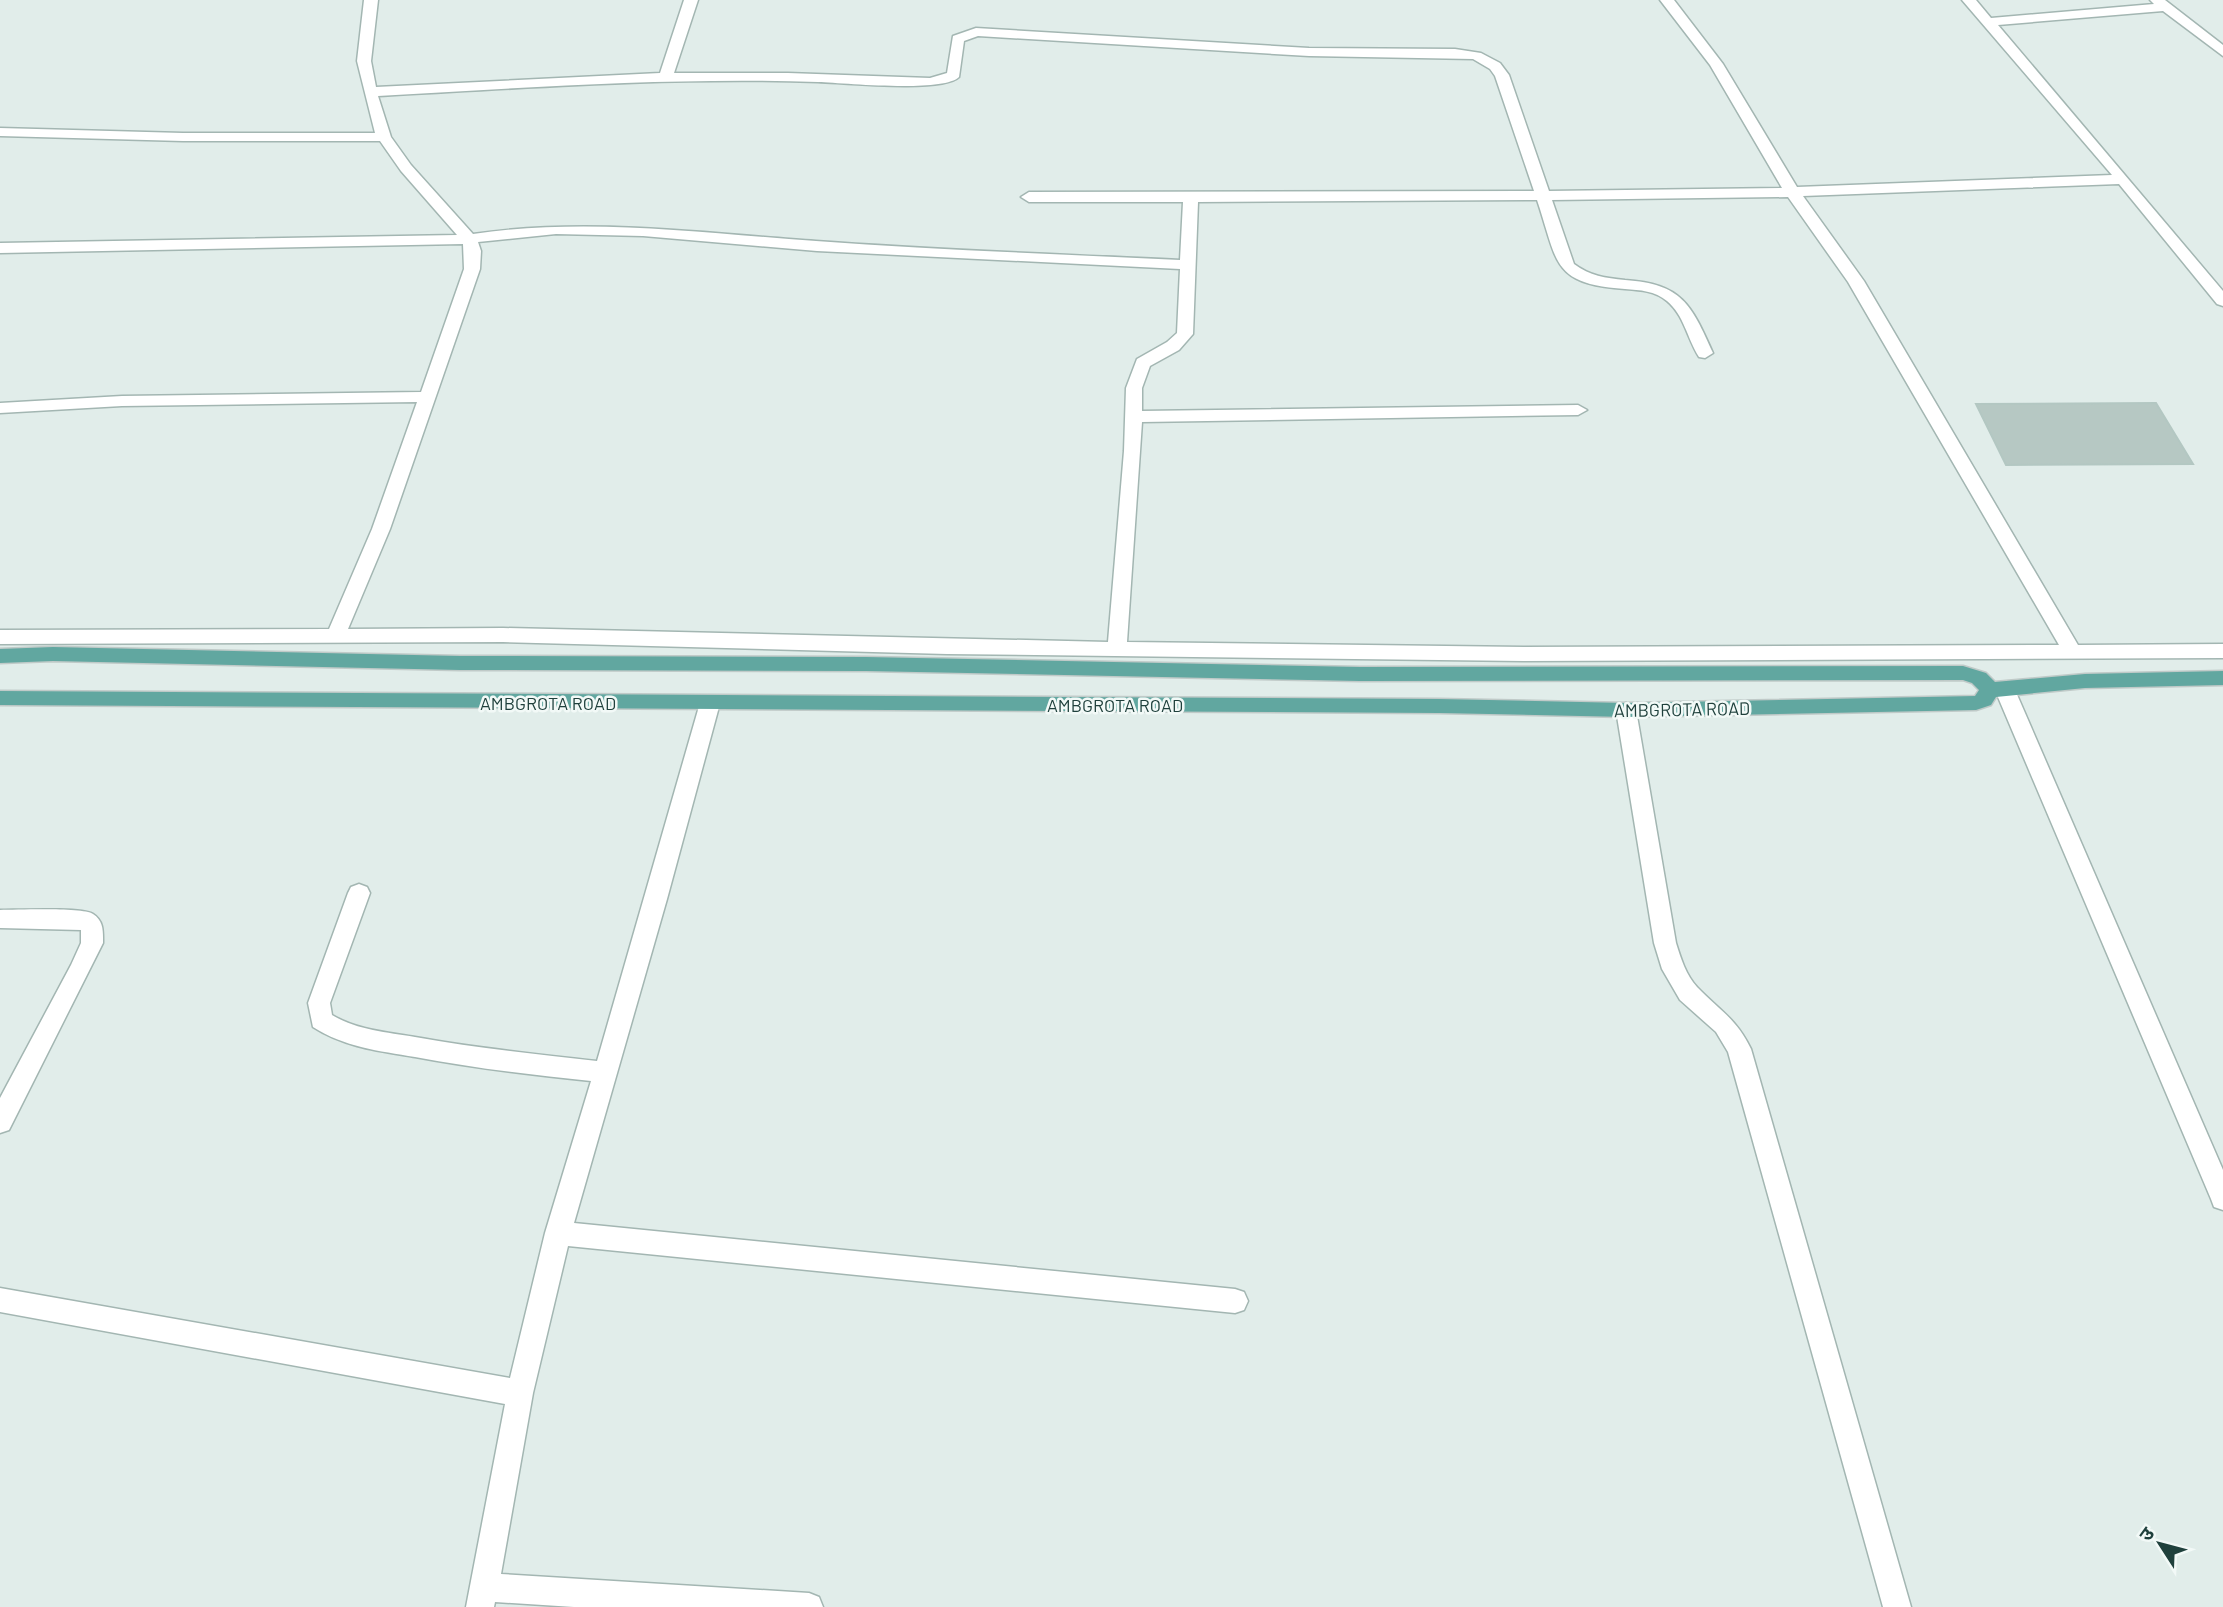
<svg xmlns="http://www.w3.org/2000/svg" width="2223" height="1607" viewBox="0 0 2223 1607" font-family="Barlow,'Noto Sans Devanagari',sans-serif">
<style>
.building{fill:#b6c8c3;stroke:#b3c7c2;stroke-width:2}
.lines{fill:none;stroke-linecap:round;stroke-linejoin:round}
.minor-casing{stroke:#a3b6b2;stroke-width:3}
.primary-casing{stroke:#c0cac8;stroke-width:3}
.minor{fill:#fff;fill-rule:evenodd}
.primary{fill:#61a7a0;fill-rule:evenodd}
.labels{text-anchor:middle;dominant-baseline:central;stroke-width:5;stroke-linejoin:round;paint-order:stroke}
.street-label{font-size:18px;fill:#1f403c;stroke:#f2f9f7}
</style>
<rect width="100%" height="100%" fill="#e1edea"/>
<path class="building" d="M 2156,403 L 2193,464 L 2006,465 L 1976,404 Z"/>
<g class="lines">
<g class="minor-casing">
<path id="minor" d="M 364,0 L 378,0 L 371,61 L 376,87 L 660,73 L 684,0 L 698,0 L 674,73 L 788,73 L 930,78 L 947,73 L 953,36 L 976,28 L 1309,48 L 1455,49 L 1481,53 L 1500,63 L 1509,75 L 1549,191 L 1782,188 L 1710,65 L 1660,0 L 1674,0 L 1723,64 L 1797,187 L 2112,175 L 1962,0 L 1976,0 L 1991,18 L 2154,4 L 2150,0 L 2165,0 L 2223,45 L 2223,56 L 2163,11 L 1998,25 L 2223,291 L 2223,306 L 2217,304 L 2119,184 L 1803,196 L 1864,281 L 2078,645 L 2223,644 L 2223,658 L 1524,661 L 947,654 L 503,642 L 0,644 L 0,630 L 329,629 L 372,529 L 417,402 L 122,406 L 0,413 L 0,403 L 122,396 L 421,392 L 464,269 L 463,244 L 0,253 L 0,243 L 457,235 L 401,171 L 380,141 L 183,141 L 0,136 L 0,128 L 183,133 L 375,133 L 357,61 ZM 978,36 L 1309,56 L 1473,59 L 1490,69 L 1495,76 L 1534,191 L 1029,192 L 1021,197 L 1029,202 L 1183,202 L 1180,260 C 1059,254 937,250 816,241 C 700,233 588,217 473,234 L 411,165 L 391,137 L 378,96 C 525,88 671,77 818,82 C 844,83 943,93 959,77 L 964,41 ZM 1788,197 L 1848,282 L 2059,645 L 1524,647 L 1127,642 L 1142,422 L 1578,415 L 1587,410 L 1578,405 L 1142,411 L 1142,388 L 1150,366 L 1179,350 L 1193,334 L 1198,202 L 1537,200 C 1558,262 1551,284 1625,289 C 1640,290 1655,291 1667,301 C 1684,315 1687,338 1699,357 L 1705,358 L 1713,353 C 1691,304 1682,284 1625,280 C 1605,278 1590,276 1574,264 L 1552,200 ZM 556,234 L 643,236 L 817,251 L 1180,269 L 1177,333 L 1167,342 L 1137,359 L 1126,388 L 1124,451 L 1108,642 L 503,628 L 348,629 L 390,529 L 480,269 L 481,251 L 478,242 Z
M 2005,683 L 2012,685 L 2015,690 L 2223,1170 L 2223,1210 L 2214,1207 L 2211,1199 L 1995,690 L 1998,685 Z
M 710,696 L 717,698 L 720,703 L 667,899 L 574,1223 L 1235,1289 L 1244,1292 L 1248,1301 L 1244,1310 L 1235,1313 L 568,1246 L 533,1393 L 501,1574 L 809,1593 L 819,1597 L 823,1607 L 574,1607 L 495,1602 L 494,1607 L 466,1607 L 505,1404 L 0,1312 L 0,1288 L 510,1378 L 545,1233 L 591,1081 C 532,1075 473,1068 415,1057 C 379,1051 344,1047 313,1027 L 308,1003 L 348,893 L 351,887 L 359,884 L 367,887 L 370,893 L 330,1003 L 332,1015 C 357,1030 386,1032 415,1037 C 475,1048 536,1054 597,1061 L 700,703 L 703,698 Z
M 1626,703 L 1633,705 L 1636,710 L 1676,943 C 1681,959 1686,975 1697,987 C 1719,1010 1736,1018 1751,1049 L 1911,1607 L 1883,1607 L 1728,1052 L 1716,1032 L 1680,1000 L 1662,969 L 1654,943 L 1616,710 L 1619,705 Z
M 0,910 C 17,910 82,907 93,914 C 104,921 103,932 103,943 L 9,1130 L 0,1133 L 0,1098 L 71,965 L 81,943 L 81,930 L 0,928 Z"/>
</g>
<g class="primary-casing">
<path id="primary" d="M 53,647 L 460,656 L 866,657 L 1360,667 L 1963,666 L 1986,673 L 1995,682 L 2085,674 L 2223,671 L 2223,685 L 2085,688 L 1996,697 L 1991,705 L 1976,710 L 1626,717 L 1439,713 L 0,705 L 0,691 L 1439,699 L 1626,703 L 1975,696 L 1979,690 L 1972,683 L 1963,680 L 1360,681 L 866,671 L 460,670 L 53,661 L 0,663 L 0,649 Z"/>
</g>
<use href="#minor" class="minor"/>
<use href="#primary" class="primary"/>
</g>
<g class="labels">
<g class="street-label">
<text x="548" y="703">AMBGROTA ROAD</text>
<text x="1115" y="705">AMBGROTA ROAD</text>
<text transform="translate(1682 709) rotate(-1)">AMBGROTA ROAD</text>
</g>
</g>
<g transform="translate(2160 1544) rotate(306)" stroke="#f2f9f7" stroke-width="5" paint-order="stroke">
<path d="M0-5L12 26L0 18L-12 26Z" fill="#1f403c"/>
<text y="-10" font-size="19" font-weight="bold" text-anchor="middle" fill="#1f403c">उ</text>
</g>
</svg>
